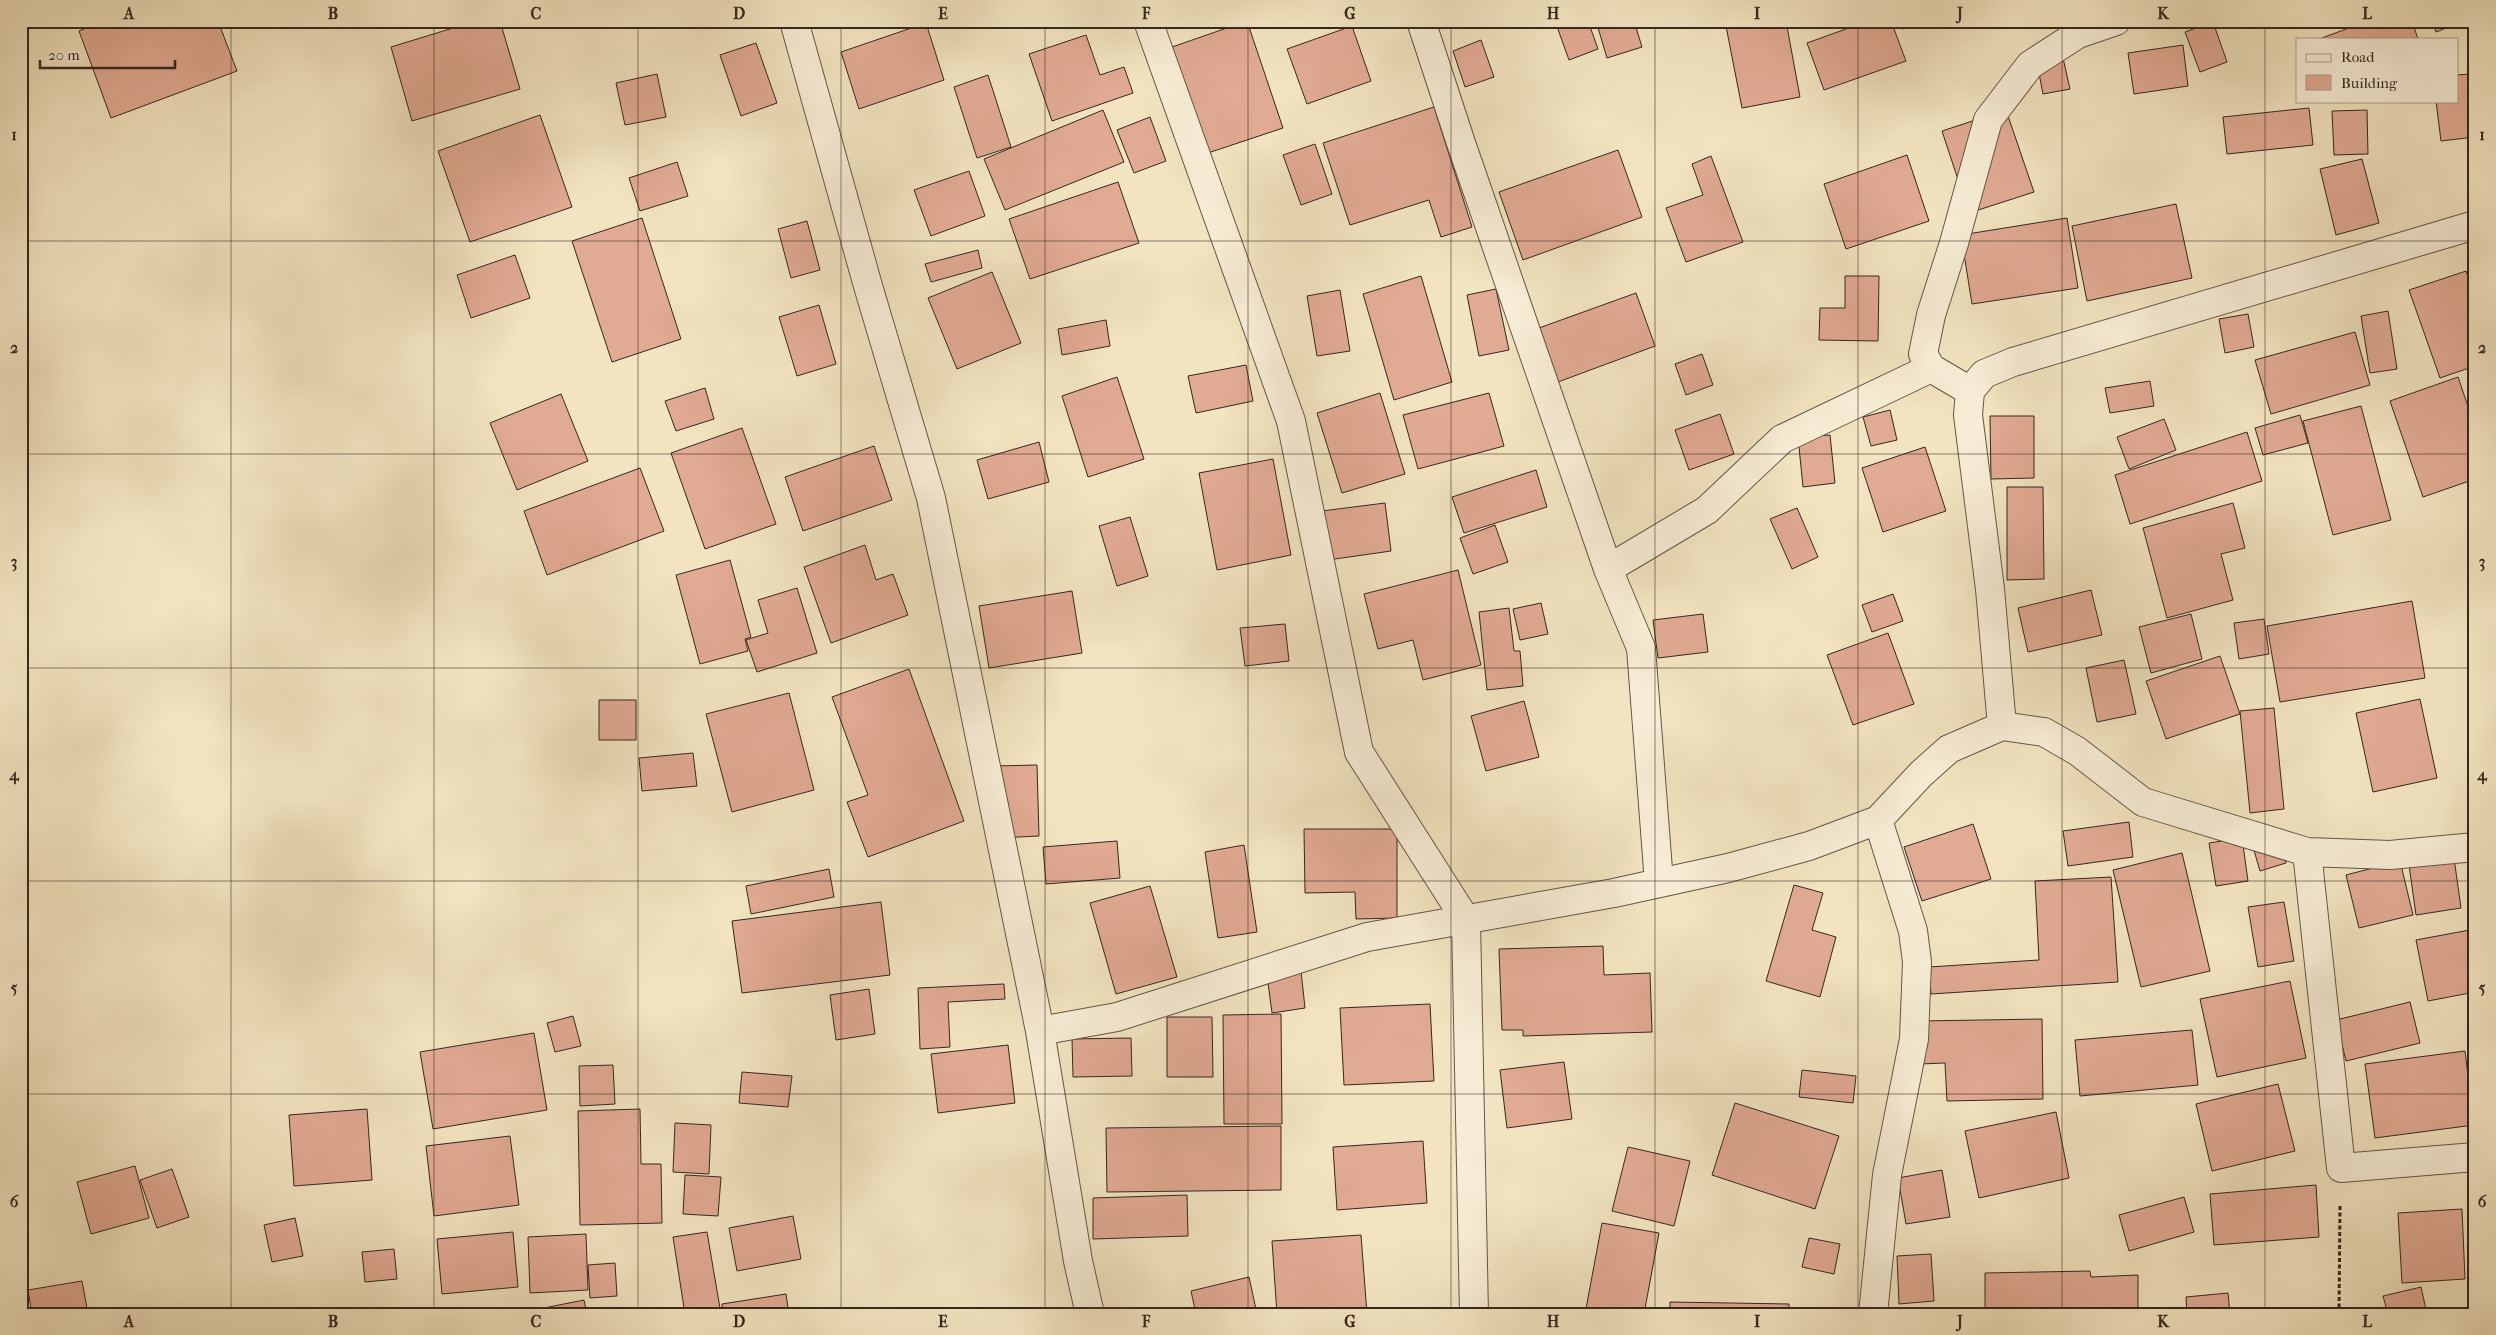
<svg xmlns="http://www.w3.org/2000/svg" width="2496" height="1335" viewBox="0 0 2496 1335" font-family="'IM FELL French Canon',serif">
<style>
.building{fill:#e1aa93;stroke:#35271f}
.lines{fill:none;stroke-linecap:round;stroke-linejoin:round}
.minor-casing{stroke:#645647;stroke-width:30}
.path{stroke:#35271f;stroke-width:3;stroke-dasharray:4 2.5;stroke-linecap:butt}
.minor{stroke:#f7edd6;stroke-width:28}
.grid{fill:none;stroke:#35271f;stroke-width:1;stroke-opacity:0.55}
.neatline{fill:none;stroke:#35271f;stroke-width:2}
.grid-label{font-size:16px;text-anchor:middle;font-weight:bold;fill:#35271f}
</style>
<rect width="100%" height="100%" fill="#f2e4c0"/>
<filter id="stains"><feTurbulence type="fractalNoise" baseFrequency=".004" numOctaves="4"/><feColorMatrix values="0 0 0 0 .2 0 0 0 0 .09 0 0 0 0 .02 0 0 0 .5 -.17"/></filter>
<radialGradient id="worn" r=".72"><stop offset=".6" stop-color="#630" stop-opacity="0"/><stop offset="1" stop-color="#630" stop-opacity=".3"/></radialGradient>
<path class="building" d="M 103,21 L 218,21 L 237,71 L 111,118 L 79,31 Z
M 476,21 L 500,21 L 520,89 L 412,121 L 391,47 Z
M 1247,21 L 1283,128 L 1208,153 L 1172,47 Z
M 1555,21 L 1588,21 L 1598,49 L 1569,60 Z
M 1596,21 L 1634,21 L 1642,47 L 1607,58 Z
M 1725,21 L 1786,21 L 1800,97 L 1742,108 Z
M 1868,21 L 1891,21 L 1906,61 L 1824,90 L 1807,43 Z
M 1901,21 L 1937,21 L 1902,29 Z
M 2368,21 L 2412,21 L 2418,39 L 2319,39 Z
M 2432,21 L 2464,21 L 2436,32 Z
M 2213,22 L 2227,62 L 2200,72 L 2185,32 Z
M 926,23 L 944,80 L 859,109 L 841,52 Z
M 1352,26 L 1371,81 L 1307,104 L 1287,49 Z
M 1086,35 L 1100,75 L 1124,67 L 1133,93 L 1052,121 L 1029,54 Z
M 1481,40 L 1494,77 L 1465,87 L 1453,51 Z
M 756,43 L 777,103 L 741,116 L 720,55 Z
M 2183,45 L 2188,86 L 2134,94 L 2128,53 Z
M 2063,58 L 2070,89 L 2043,94 L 2037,63 Z
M 657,74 L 666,117 L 625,125 L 616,83 Z
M 2471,74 L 2475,106 L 2475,137 L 2441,141 L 2436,101 L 2457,101 L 2457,75 Z
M 988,75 L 1011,147 L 977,158 L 954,87 Z
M 1434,107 L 1472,227 L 1441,237 L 1429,200 L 1350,225 L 1323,143 Z
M 2309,108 L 2313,145 L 2227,154 L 2223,117 Z
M 1103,110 L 1124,162 L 1005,210 L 984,159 Z
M 2006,110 L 2034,192 L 1969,213 L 1942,131 Z
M 2367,110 L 2368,154 L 2334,155 L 2332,111 Z
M 540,115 L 572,207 L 470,242 L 438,151 Z
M 1150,117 L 1166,161 L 1134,173 L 1117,130 Z
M 1315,144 L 1332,194 L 1301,205 L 1283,155 Z
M 1618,150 L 1642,217 L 1523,260 L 1499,192 Z
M 1907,155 L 1929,221 L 1846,249 L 1824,184 Z
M 1711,156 L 1743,242 L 1686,262 L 1666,208 L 1703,195 L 1692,164 Z
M 2362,159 L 2379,223 L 2336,235 L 2320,169 Z
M 677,162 L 688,196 L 640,211 L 629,178 Z
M 969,171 L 985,216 L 931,236 L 914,190 Z
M 1118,182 L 1139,243 L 1030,279 L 1009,219 Z
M 2176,204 L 2192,278 L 2087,301 L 2072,226 Z
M 642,218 L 681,339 L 612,362 L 572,241 Z
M 2067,218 L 2078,288 L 1972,304 L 1961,235 Z
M 807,221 L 820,270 L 791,278 L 778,229 Z
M 978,250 L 982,268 L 931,282 L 925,264 Z
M 515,255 L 530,298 L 471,318 L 457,275 Z
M 2466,271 L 2475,297 L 2475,366 L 2440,378 L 2409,290 Z
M 992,272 L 1021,343 L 957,369 L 928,298 Z
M 1421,276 L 1452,382 L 1394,400 L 1363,294 Z
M 1845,276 L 1879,276 L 1878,341 L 1819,340 L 1820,308 L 1845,308 Z
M 1496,289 L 1509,350 L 1479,356 L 1467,295 Z
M 1340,290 L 1350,351 L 1317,356 L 1307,296 Z
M 1636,293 L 1655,346 L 1558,382 L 1539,328 Z
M 819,305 L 836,364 L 797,376 L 779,317 Z
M 2388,311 L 2397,369 L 2370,373 L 2361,316 Z
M 2248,314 L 2254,347 L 2225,353 L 2219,319 Z
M 1106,320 L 1110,346 L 1062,355 L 1058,329 Z
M 2355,332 L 2370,385 L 2271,414 L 2255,360 Z
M 1702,354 L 1713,385 L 1686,395 L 1675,364 Z
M 1246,365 L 1253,401 L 1196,413 L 1188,376 Z
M 1117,377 L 1144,459 L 1088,477 L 1062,396 Z
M 2458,377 L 2475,427 L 2475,479 L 2423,497 L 2390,401 Z
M 2150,381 L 2154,406 L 2110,413 L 2105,388 Z
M 705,388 L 714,419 L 676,431 L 665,401 Z
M 1380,393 L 1405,474 L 1342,493 L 1317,413 Z
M 1489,393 L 1504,446 L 1418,469 L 1403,415 Z
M 561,394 L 588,461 L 517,490 L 490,423 Z
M 2361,406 L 2391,520 L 2333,535 L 2303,421 Z
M 1890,410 L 1897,440 L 1871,446 L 1863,417 Z
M 1720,414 L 1734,454 L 1689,470 L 1675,430 Z
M 2300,415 L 2308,443 L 2263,455 L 2255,428 Z
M 1990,416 L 2034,416 L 2034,478 L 1991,479 Z
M 2164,419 L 2176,450 L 2129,469 L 2117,437 Z
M 742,428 L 776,524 L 705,549 L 671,453 Z
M 2247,432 L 2262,481 L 2130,524 L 2115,475 Z
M 1830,435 L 1835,483 L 1803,487 L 1798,437 Z
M 1039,442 L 1049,482 L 988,499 L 977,460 Z
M 874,446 L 892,500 L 803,531 L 785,477 Z
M 1925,447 L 1946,511 L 1883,532 L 1862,468 Z
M 1273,459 L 1291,555 L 1217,570 L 1199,473 Z
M 640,468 L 664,531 L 547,575 L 524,511 Z
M 1536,470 L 1547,507 L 1464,533 L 1452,497 Z
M 2007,487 L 2043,487 L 2044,579 L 2007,580 Z
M 1385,503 L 1391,551 L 1321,561 L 1314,512 Z
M 2233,503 L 2245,548 L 2221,554 L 2233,600 L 2167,618 L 2143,528 Z
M 1797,508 L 1818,557 L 1792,569 L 1770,519 Z
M 1130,517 L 1148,576 L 1117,586 L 1099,526 Z
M 1495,525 L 1508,562 L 1473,574 L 1460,538 Z
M 865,545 L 876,580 L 893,574 L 908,615 L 831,643 L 804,567 Z
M 730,560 L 751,637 L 745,639 L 748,651 L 700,664 L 676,575 Z
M 1458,570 L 1481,665 L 1423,680 L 1413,640 L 1378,649 L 1364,594 Z
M 797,588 L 817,653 L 757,672 L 746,640 L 768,633 L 758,600 Z
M 2091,590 L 2102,635 L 2028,652 L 2018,608 Z
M 1072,591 L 1082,653 L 989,668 L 979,606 Z
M 1893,594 L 1903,621 L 1872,632 L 1862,605 Z
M 2412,601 L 2425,678 L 2280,702 L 2267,626 Z
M 1541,603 L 1548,634 L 1520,640 L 1513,609 Z
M 1509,608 L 1514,651 L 1520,651 L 1523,686 L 1487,690 L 1479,612 Z
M 1703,614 L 1708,652 L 1658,658 L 1653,620 Z
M 2191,614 L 2202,659 L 2151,673 L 2139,627 Z
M 2264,619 L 2269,654 L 2239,659 L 2234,623 Z
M 1285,624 L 1289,661 L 1245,666 L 1240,628 Z
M 1888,633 L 1914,704 L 1853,725 L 1827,655 Z
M 2220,656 L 2240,714 L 2166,739 L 2146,681 Z
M 2124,660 L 2136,714 L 2097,722 L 2086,668 Z
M 909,669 L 964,821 L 868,857 L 847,802 L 868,795 L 832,697 Z
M 789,693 L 814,790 L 732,812 L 706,714 Z
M 2420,699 L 2437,778 L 2373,792 L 2356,713 Z
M 599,700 L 636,700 L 636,740 L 599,740 Z
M 1524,701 L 1539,757 L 1486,771 L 1471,716 Z
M 2274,708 L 2284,809 L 2250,813 L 2240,711 Z
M 693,753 L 697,786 L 642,791 L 639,758 Z
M 1037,765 L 1039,836 L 998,838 L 995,766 Z
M 2129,822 L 2133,857 L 2068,866 L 2063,831 Z
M 1973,824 L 1991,879 L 1922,901 L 1904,847 Z
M 1304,829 L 1397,829 L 1397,918 L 1356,919 L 1355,892 L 1305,893 Z
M 2277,832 L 2286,863 L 2260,871 L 2251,840 Z
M 2242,838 L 2248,881 L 2216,886 L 2209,843 Z
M 1117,841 L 1120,878 L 1046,884 L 1043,847 Z
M 1244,845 L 1257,932 L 1218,938 L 1205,852 Z
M 2182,853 L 2210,971 L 2141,987 L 2113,870 Z
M 2454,858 L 2461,908 L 2416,915 L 2409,865 Z
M 2400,861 L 2413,915 L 2359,928 L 2346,875 Z
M 829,869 L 834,897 L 751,914 L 746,886 Z
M 2111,877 L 2118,982 L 1931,994 L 1929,967 L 2039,960 L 2035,881 Z
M 1794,885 L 1823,893 L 1812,930 L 1836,937 L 1820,997 L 1766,981 Z
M 1150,886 L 1177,977 L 1116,994 L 1090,903 Z
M 881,902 L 890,975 L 742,993 L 732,921 Z
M 2284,902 L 2294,961 L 2258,967 L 2248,907 Z
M 2475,929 L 2475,992 L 2428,1001 L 2416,940 Z
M 1603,946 L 1604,975 L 1650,973 L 1652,1032 L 1523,1036 L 1523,1030 L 1502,1030 L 1499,949 Z
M 1301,971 L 1305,1008 L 1272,1013 L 1267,975 Z
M 2290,981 L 2306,1058 L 2217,1077 L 2200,999 Z
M 1004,984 L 1005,999 L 948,1002 L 950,1047 L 920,1049 L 918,988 Z
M 869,989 L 875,1034 L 836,1040 L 830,995 Z
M 2410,1002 L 2420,1043 L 2346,1061 L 2336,1020 Z
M 1430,1004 L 1434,1081 L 1344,1085 L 1340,1008 Z
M 1281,1014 L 1282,1124 L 1224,1124 L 1223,1015 Z
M 573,1016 L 581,1046 L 555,1052 L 547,1023 Z
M 1167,1017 L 1212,1017 L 1213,1077 L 1167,1077 Z
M 2042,1019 L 2043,1099 L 1947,1101 L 1945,1063 L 1920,1064 L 1920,1021 Z
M 2192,1030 L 2198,1085 L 2080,1096 L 2075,1040 Z
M 534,1033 L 547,1110 L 433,1129 L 420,1052 Z
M 1131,1038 L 1132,1076 L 1073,1077 L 1072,1039 Z
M 1008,1045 L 1015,1103 L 938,1113 L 931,1054 Z
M 2465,1051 L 2474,1125 L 2375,1138 L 2365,1064 Z
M 1564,1062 L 1572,1119 L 1507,1128 L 1500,1070 Z
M 613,1065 L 615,1104 L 580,1106 L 579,1066 Z
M 1802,1070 L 1856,1076 L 1853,1103 L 1799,1097 Z
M 742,1072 L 792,1076 L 788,1107 L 739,1103 Z
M 2278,1084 L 2295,1151 L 2212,1171 L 2196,1104 Z
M 1735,1103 L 1839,1136 L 1815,1209 L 1712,1175 Z
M 367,1109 L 372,1180 L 294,1186 L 289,1115 Z
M 640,1109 L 641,1164 L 661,1164 L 662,1223 L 580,1225 L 578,1111 Z
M 2056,1112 L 2069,1178 L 1979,1198 L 1965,1131 Z
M 675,1123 L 711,1125 L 709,1174 L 673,1172 Z
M 1281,1126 L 1281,1190 L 1107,1192 L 1106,1128 Z
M 510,1136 L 519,1205 L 434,1216 L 426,1146 Z
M 1423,1141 L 1427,1203 L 1337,1210 L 1333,1147 Z
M 1628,1147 L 1690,1161 L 1674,1226 L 1612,1211 Z
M 135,1166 L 149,1218 L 91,1234 L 77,1182 Z
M 172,1169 L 189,1217 L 157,1228 L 140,1180 Z
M 1942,1170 L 1950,1217 L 1906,1224 L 1898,1178 Z
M 685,1175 L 721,1177 L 718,1216 L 683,1214 Z
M 2316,1185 L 2319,1237 L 2214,1245 L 2210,1194 Z
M 1187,1195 L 1188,1236 L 1093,1239 L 1093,1198 Z
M 2184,1197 L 2194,1232 L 2129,1251 L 2119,1215 Z
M 2462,1209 L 2465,1279 L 2402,1283 L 2398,1213 Z
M 793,1216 L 801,1259 L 737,1271 L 729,1228 Z
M 295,1218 L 303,1256 L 272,1262 L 264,1225 Z
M 1602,1223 L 1659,1233 L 1644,1314 L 1585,1314 Z
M 513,1232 L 518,1287 L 442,1294 L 437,1239 Z
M 707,1232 L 721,1314 L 685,1314 L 673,1237 Z
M 586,1234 L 588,1290 L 530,1293 L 528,1237 Z
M 1361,1235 L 1367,1314 L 1277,1314 L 1272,1241 Z
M 1809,1238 L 1840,1244 L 1834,1274 L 1802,1267 Z
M 394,1249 L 397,1279 L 365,1282 L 362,1252 Z
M 1931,1254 L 1934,1301 L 1899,1304 L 1897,1256 Z
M 615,1263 L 617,1296 L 590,1298 L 588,1265 Z
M 2090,1271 L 2091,1277 L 2138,1275 L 2138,1314 L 1985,1314 L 1985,1273 Z
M 1249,1277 L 1257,1314 L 1196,1314 L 1191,1291 Z
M 82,1281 L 88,1314 L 32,1314 L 28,1290 Z
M 2421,1287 L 2427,1314 L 2388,1314 L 2383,1296 Z
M 2228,1293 L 2230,1314 L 2187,1314 L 2186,1297 Z
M 786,1294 L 789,1314 L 723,1314 L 722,1304 Z
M 584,1300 L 587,1314 L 524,1314 L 524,1312 Z
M 1670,1302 L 1789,1304 L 1789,1314 L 1670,1314 Z
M 455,1308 L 455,1314 L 387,1314 L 386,1312 Z"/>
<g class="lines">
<g class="minor-casing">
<path id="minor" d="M 794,21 L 868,286 L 931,498 L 1040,1031 L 1078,1261 L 1090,1314
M 1148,21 L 1291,421 L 1359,752 L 1466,920 L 1474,1314
M 1421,21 L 1461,143 L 1608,569 L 1641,648 L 1659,883
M 1970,391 L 1931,368 L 1923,354 L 1931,315 L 1954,243 L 1988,120 L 2030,65 L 2078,34 L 2116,21
M 1608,569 L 1707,510 L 1782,439 L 1931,368
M 2002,726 L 1990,589 L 1968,415 L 1970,391 L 1984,374 L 2013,362 L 2475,225
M 2307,852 L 2341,1168 L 2475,1157
M 1040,1031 L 1117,1017 L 1367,937 L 1614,893 L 1728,868 L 1809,846 L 1878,820 L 1921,774 L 1949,749 L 2002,726 L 2044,732 L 2077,751 L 2143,802 L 2307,852 L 2390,855 L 2475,847
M 1873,1314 L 1887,1175 L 1914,1039 L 1917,962 L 1913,931 L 1878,820"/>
</g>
<path class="path" d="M 2339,1314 L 2340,1206"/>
<use href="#minor" class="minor"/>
</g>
<path class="grid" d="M 231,21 L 231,1314M 434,21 L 434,1314M 638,21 L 638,1314M 841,21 L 841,1314M 1045,21 L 1045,1314M 1248,21 L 1248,1314M 1451,21 L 1451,1314M 1655,21 L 1655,1314M 1858,21 L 1858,1314M 2062,21 L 2062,1314M 2265,21 L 2265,1314M 21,241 L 2475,241M 21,454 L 2475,454M 21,668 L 2475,668M 21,881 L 2475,881M 21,1094 L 2475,1094"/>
<rect width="2496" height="1335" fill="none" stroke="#f2e4c0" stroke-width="55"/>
<rect x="2296" y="38" width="162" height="65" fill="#f7edd6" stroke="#a99e8d"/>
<rect x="2306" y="54" width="25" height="8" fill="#f7edd6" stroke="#a99e8d"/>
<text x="2341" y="62" font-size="15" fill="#35271f">Road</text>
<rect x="2306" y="75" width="25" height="15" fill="#e1aa93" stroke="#a99e8d"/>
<text x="2341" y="88" font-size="15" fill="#35271f">Building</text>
<path d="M40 60v8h135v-8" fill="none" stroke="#35271f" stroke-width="2.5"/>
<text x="48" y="60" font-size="15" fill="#35271f" stroke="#f7edd6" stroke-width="4" paint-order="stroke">20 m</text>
<rect x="28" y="28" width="2440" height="1280" class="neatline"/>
<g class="grid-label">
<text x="129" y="19">A</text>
<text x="333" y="19">B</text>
<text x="536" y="19">C</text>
<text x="739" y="19">D</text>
<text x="943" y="19">E</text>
<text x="1146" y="19">F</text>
<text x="1350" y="19">G</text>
<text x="1553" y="19">H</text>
<text x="1757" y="19">I</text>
<text x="1960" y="19">J</text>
<text x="2163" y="19">K</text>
<text x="2367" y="19">L</text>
<text x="14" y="140">1</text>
<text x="2482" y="140">1</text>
<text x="14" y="353">2</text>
<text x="2482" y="353">2</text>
<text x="14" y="567">3</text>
<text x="2482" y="567">3</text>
<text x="14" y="780">4</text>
<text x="2482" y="780">4</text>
<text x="14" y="993">5</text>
<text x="2482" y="993">5</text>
<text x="14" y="1207">6</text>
<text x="2482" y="1207">6</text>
<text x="129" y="1327">A</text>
<text x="333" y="1327">B</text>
<text x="536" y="1327">C</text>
<text x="739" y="1327">D</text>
<text x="943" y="1327">E</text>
<text x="1146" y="1327">F</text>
<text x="1350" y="1327">G</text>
<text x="1553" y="1327">H</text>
<text x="1757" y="1327">I</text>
<text x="1960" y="1327">J</text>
<text x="2163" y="1327">K</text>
<text x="2367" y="1327">L</text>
</g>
<rect width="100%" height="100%" filter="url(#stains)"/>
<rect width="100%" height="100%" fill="url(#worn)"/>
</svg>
